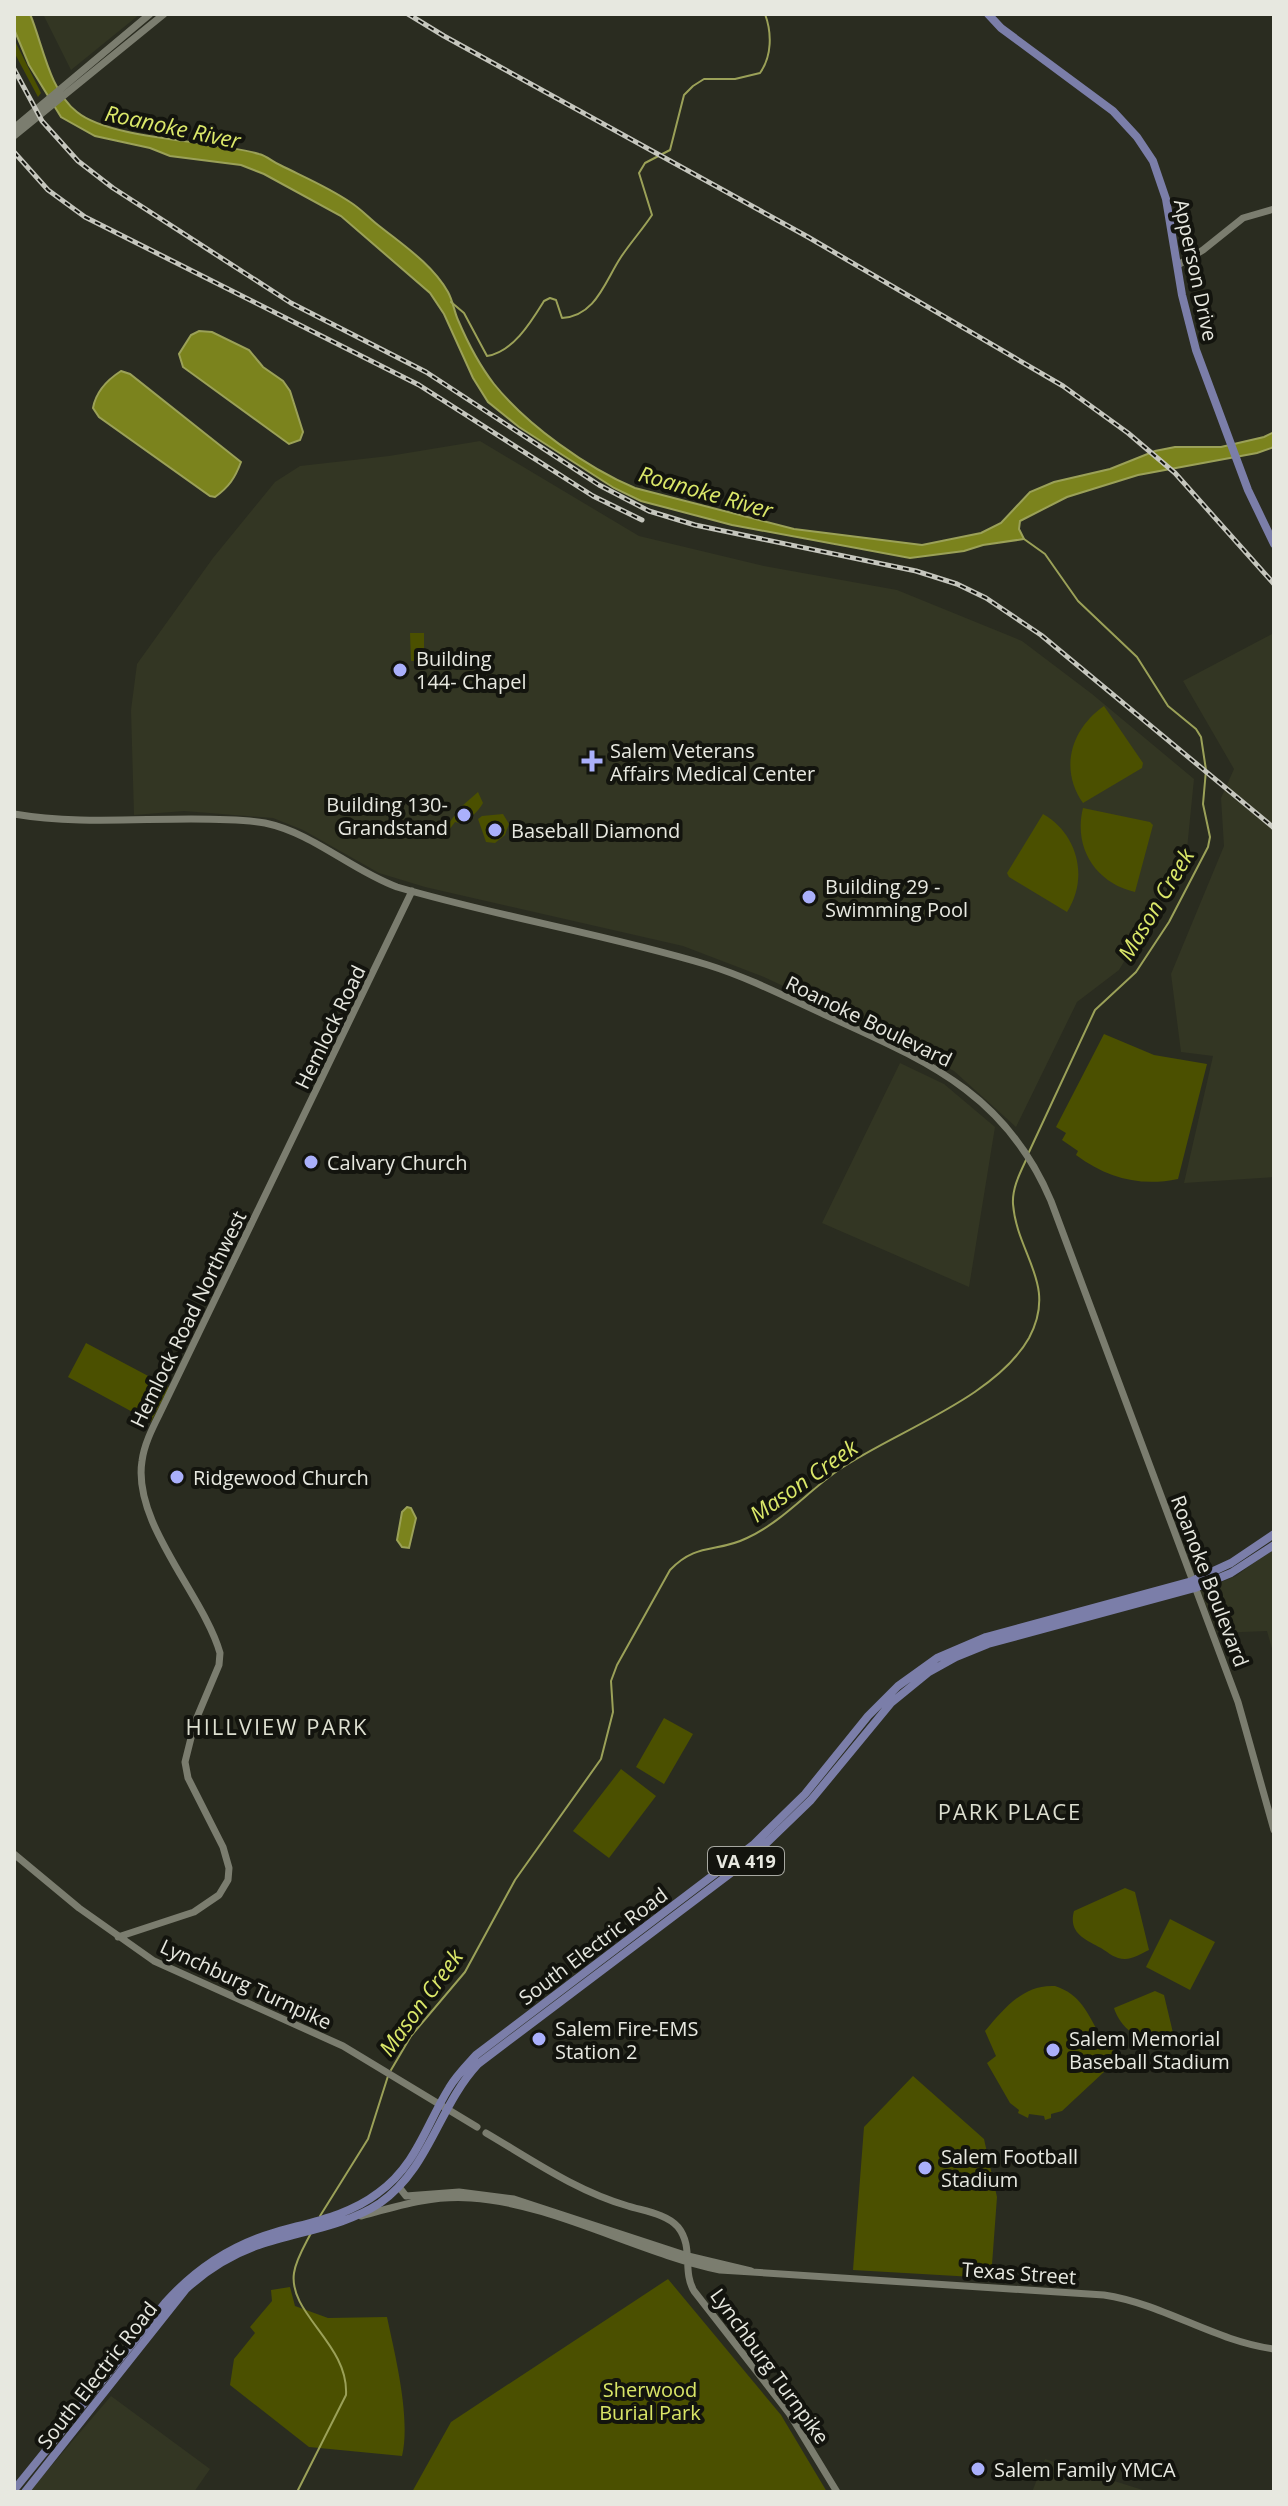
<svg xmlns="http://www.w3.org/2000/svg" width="1288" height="2506" viewBox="0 0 1288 2506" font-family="'Open Sans',sans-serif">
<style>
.built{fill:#333623}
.green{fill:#4b5000}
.water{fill:#7b831d;stroke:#9ba158;stroke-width:2}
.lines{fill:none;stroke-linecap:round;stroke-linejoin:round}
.stream{stroke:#9ba158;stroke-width:2}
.secondary{stroke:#7b7d6f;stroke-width:7}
.primary{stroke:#7b7ea9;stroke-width:8}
.rail-casing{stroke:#c5c6bd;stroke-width:5}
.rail{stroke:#13140e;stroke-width:2;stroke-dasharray:6;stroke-linecap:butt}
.poi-dot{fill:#aab0fb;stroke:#13140e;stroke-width:3}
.labels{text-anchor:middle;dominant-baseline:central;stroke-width:8;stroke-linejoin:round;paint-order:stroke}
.shield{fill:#13140e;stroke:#a7a8a1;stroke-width:2}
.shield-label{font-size:18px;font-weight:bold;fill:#e7e8e0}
.street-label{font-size:20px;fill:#e7e8e0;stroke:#13140e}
.poi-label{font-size:20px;fill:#e7e8e0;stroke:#13140e;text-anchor:start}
.park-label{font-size:20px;fill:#d9e567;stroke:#13140e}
.water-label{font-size:22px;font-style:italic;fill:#dbe869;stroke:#13140e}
.neighbourhood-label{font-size:22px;letter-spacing:2px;fill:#dddfd0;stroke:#13140e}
</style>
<rect width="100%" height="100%" fill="#2a2c20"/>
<path class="built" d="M 43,14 L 140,14 L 71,70 Z
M 480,441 L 639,536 L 764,566 L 897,590 L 1022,641 L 1092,694 L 1194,779 L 1186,859 L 1119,970 L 1077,1002 L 1016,1127 L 954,1071 L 885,1034 L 764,977 L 683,946 L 425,887 L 379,873 L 303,830 L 273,818 L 184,811 L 134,815 L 131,710 L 137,664 L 213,558 L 275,482 L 300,466 L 389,456 Z
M 1274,633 L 1274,1177 L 1184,1183 L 1213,1056 L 1181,1052 L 1171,974 L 1224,846 L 1221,798 L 1234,769 L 1183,681 Z
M 900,1063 L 944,1084 L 995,1127 L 969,1287 L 822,1223 Z
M 1274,1548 L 1274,1656 L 1267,1631 L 1218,1633 L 1200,1591 L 1236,1576 Z
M 111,2396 L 210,2469 L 194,2492 L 29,2492 Z
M 1045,2459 L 1149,2492 L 1032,2492 Z"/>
<path class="green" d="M 14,39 L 41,93 L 38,97 L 14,52 Z
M 410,633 L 424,633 L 424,661 L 411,661 Z
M 1104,706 L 1143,763 L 1142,768 L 1083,803 C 1059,769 1071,729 1104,706 Z
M 478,792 L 483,803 C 478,812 470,818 463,824 L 455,822 L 446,834 L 442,832 L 462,806 Z
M 1083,808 L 1150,822 L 1153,825 L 1135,892 C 1096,883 1073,848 1083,808 Z
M 503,814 L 509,824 L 505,835 L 495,843 L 486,842 L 478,819 L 482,816 Z
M 1043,814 C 1078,834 1089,878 1067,912 L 1009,877 L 1007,873 Z
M 1104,1034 L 1154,1055 L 1207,1064 L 1178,1179 C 1140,1187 1107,1178 1076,1155 L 1078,1151 L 1062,1140 L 1066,1133 L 1056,1127 Z
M 86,1343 L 169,1387 L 151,1422 L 68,1377 Z
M 664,1718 L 693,1734 L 664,1784 L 636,1767 Z
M 621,1769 L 656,1796 L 609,1858 L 573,1831 Z
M 1125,1888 L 1135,1892 L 1149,1950 C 1142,1953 1133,1959 1125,1959 C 1115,1959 1109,1953 1101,1948 C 1085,1939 1068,1933 1074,1911 Z
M 1170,1919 L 1215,1942 L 1190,1990 L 1146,1967 Z
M 1055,1986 C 1083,1995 1088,2016 1102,2038 C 1107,2045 1114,2051 1119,2058 L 1062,2111 L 1051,2114 L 1051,2118 L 1045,2120 L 1044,2116 L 1029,2114 L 1028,2118 L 1018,2113 L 1019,2110 L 1010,2103 L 987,2063 L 996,2056 L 985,2031 C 1004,2009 1023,1984 1055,1986 Z
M 1155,1991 L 1164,1995 L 1174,2037 C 1148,2046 1125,2035 1115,2011 L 1114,2008 Z
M 913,2076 L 984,2139 L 997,2197 L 991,2278 L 853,2270 L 864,2127 Z
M 668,2279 L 781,2415 L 827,2492 L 412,2492 L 451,2422 Z
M 290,2287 L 295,2306 L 328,2318 L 387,2317 C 395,2355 411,2418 402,2456 L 309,2447 L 230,2385 L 234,2359 L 255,2333 L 250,2327 L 272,2301 L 271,2290 Z"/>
<path class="water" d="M 14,14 L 30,14 C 43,45 49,90 77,112 C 111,140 214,140 259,154 C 267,156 273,162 280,165 C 304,177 328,187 350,202 C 361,209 368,217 378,225 C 403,245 432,264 448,292 C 453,301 454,311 458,320 C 467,341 480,366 494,384 C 527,425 587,468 635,488 L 794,529 L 922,545 L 981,533 L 1001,523 L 1030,492 L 1054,482 L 1110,469 L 1155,451 L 1175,447 L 1221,447 L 1264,437 L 1274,432 L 1274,447 L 1257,453 L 1138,475 L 1067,497 L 1020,521 L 1019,529 L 1024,539 L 983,545 L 964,551 L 910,558 L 732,525 L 641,501 L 614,488 L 519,427 L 488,402 L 473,378 L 444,314 L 430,293 L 341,216 L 264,174 L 241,165 L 170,156 L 150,148 L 95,136 L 61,117 L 29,65 L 14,29 Z
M 199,331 L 212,332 L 249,350 L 263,367 L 283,381 L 290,391 L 303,432 L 300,440 L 289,444 L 183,367 L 179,354 L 191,335 Z
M 121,371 L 130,374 L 241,462 C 235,478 229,487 215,497 L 210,496 L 99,417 L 93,408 C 96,391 107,380 121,371 Z
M 407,1507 L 411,1508 L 416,1518 L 409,1548 L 402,1547 L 397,1540 L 402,1512 Z"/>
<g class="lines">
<path class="stream" d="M 451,302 L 464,313 L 487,356 C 513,352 531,322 544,301 L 550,298 L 556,300 L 562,318 C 596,316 605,281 621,257 C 631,242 642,230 652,215 L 639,173 L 645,163 L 670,150 L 684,95 L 693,86 L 704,79 L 735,79 L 760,73 C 772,56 772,33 765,14
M 1024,539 L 1045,554 L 1078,601 L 1137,657 L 1168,706 L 1196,729 L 1201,737 L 1206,770 L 1203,804 L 1210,837 L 1208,847 L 1169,922 L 1136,972 L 1095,1010 L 1029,1152
M 391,2070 L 411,2036 L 465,1972 L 515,1880 L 601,1759 L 613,1712 L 611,1681 L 617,1665 L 670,1570 C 697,1542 717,1553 747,1538 C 782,1522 808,1491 840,1469 C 896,1431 995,1398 1029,1338 C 1058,1284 1017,1255 1013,1204 C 1012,1188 1020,1173 1027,1158
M 320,2216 L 368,2139 L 388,2076
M 297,2492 L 346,2395 C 349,2344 288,2314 294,2273 C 296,2259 305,2245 311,2233"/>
<path class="secondary" d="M 14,128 L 150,14
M 14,136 L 164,14
M 1178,265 L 1203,250 L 1243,218 L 1274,209
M 14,814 C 72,824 133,819 191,819 C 216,819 241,819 265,823 C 313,833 351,870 397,887 C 499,917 605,934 708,965 C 753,979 798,1003 841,1022 C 936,1065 1008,1099 1051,1201 L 1238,1702 L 1274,1830
M 14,1854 L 79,1908 L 154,1961 L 343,2046 L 477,2127
M 118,1937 L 194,1912 L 219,1895 L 228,1880 L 229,1868 L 223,1847 L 188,1778 L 185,1762 L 195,1722 L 219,1665 L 220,1653 C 204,1596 132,1523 142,1461 C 144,1445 152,1429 159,1415 L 412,891
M 486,2133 C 532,2160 576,2191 628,2206 C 644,2211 667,2214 678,2227 C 694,2247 682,2271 694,2291 L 789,2413 L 837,2492
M 399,2187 L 406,2196 L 459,2192 L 514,2199 L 688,2256 L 751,2271
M 361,2216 C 398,2206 432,2195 471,2198 C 552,2203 638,2253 720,2270 L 1104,2295 C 1164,2304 1214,2341 1274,2349"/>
<path class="primary" d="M 988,14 L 1001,28 L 1113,111 L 1137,137 L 1153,161 L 1166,199 L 1182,295 L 1196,350 L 1248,490 L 1274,544
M 14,2490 L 165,2303 C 196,2268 231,2245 276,2232 C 311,2222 348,2216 378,2193 C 416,2166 426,2125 449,2088 C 456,2076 466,2066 476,2055 L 753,1845 L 805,1794 L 868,1716 L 898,1686 L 937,1658 L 986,1637 L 1192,1581 L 1231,1563 L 1274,1534
M 25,2492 L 186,2289 C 208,2269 230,2255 259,2245 C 299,2231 344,2227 380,2203 C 430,2168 438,2107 478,2064 L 752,1857 L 811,1800 L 891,1703 L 929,1672 L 956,1657 L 988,1644 L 1195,1588 L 1231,1573 L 1274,1545"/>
<g class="rail-casing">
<path id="rail" d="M 408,14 L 444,36 L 808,237 L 1063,386 L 1128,433 L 1175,473 L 1274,584
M 14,69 L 42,121 L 78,161 L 113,188 L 291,303 L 426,372 L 599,485 L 649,511 L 695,525 L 916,571 L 957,584 L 986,598 L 1041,635 L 1274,828
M 14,152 L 48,190 L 85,217 L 419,385 L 593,496 L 642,520"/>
</g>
<use href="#rail" class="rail"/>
</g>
<g class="poi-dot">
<circle cx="400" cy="670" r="8"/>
<path d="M588 749h8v8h8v8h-8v8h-8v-8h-8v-8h8z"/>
<circle cx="464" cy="815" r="8"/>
<circle cx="495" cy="830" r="8"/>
<circle cx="809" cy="897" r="8"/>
<circle cx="311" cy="1162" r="8"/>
<circle cx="177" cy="1477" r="8"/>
<circle cx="539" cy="2039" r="8"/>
<circle cx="1053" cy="2050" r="8"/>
<circle cx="925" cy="2168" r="8"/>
<circle cx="978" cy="2469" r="8"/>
</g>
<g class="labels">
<rect class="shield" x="708" y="1847" width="76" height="28" rx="6"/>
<g class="shield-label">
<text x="746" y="1861">VA 419</text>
</g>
<g class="street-label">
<text transform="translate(1196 270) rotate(78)">Apperson Drive</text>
<text transform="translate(869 1021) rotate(26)">Roanoke Boulevard</text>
<text transform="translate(330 1027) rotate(-64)">Hemlock Road</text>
<text transform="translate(188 1319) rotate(-64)">Hemlock Road Northwest</text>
<text transform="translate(1210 1581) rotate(69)">Roanoke Boulevard</text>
<text transform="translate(593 1946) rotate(-37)">South Electric Road</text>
<text transform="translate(246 1984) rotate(25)">Lynchburg Turnpike</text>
<text transform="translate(1019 2273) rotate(4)">Texas Street</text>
<text transform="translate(770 2366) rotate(54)">Lynchburg Turnpike</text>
<text transform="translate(97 2375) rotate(-52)">South Electric Road</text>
</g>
<g class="poi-label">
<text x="416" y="658">Building<tspan x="416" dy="23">144- Chapel</tspan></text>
<text x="610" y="750">Salem Veterans<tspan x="610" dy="23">Affairs Medical Center</tspan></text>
<text x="448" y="804" text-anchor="end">Building 130-<tspan x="448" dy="23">Grandstand</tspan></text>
<text x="511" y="830">Baseball Diamond</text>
<text x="825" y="886">Building 29 -<tspan x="825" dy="23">Swimming Pool</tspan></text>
<text x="327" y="1162">Calvary Church</text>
<text x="193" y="1477">Ridgewood Church</text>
<text x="555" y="2028">Salem Fire-EMS<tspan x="555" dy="23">Station 2</tspan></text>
<text x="1069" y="2038">Salem Memorial<tspan x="1069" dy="23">Baseball Stadium</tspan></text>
<text x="941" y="2156">Salem Football<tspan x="941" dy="23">Stadium</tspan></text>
<text x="994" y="2469">Salem Family YMCA</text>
</g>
<g class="park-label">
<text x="650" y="2389">Sherwood<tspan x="650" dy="23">Burial Park</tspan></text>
</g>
<g class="water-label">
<text transform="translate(173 126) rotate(12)">Roanoke River</text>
<text transform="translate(706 491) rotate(16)">Roanoke River</text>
<text transform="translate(1155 904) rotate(-59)">Mason Creek</text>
<text transform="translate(803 1480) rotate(-35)">Mason Creek</text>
<text transform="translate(420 2002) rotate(-54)">Mason Creek</text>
</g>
<g class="neighbourhood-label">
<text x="277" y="1726">HILLVIEW PARK</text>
<text x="1010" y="1811">PARK PLACE</text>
</g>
</g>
<rect width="1288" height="2506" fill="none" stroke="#e7e8e0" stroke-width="32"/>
</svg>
